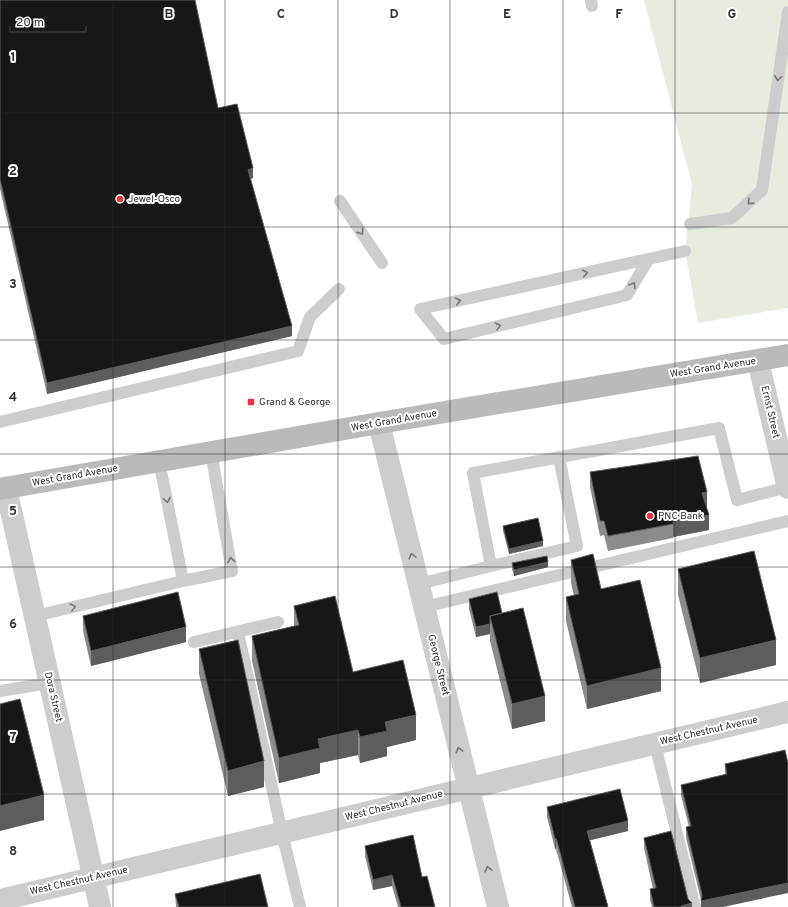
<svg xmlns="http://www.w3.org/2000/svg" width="788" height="907" viewBox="0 0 788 907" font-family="Overpass,sans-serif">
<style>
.green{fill:#e6eddf}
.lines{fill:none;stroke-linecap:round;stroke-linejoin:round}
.service{stroke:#cdcdcd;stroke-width:12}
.minor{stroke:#cdcdcd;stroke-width:22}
.secondary{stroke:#bababa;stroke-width:22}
.wall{fill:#8b8b8b}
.shaded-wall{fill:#5d5d5d}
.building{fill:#171717;stroke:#5d5d5d}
.oneway{stroke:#777}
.grid{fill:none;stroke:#303030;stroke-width:1;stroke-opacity:0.55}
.poi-dot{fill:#e43640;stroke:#fff;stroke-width:1.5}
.labels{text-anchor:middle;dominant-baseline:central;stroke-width:4;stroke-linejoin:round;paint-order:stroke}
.poi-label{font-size:10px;fill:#303030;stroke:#fff;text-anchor:start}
.street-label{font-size:10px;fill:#303030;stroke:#fff}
.grid-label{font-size:13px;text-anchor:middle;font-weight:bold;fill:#303030;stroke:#fff;stroke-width:4;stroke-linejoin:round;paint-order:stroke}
</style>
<rect width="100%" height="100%" fill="#fff"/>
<path class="green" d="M 644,0 L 788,0 L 788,308 L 698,323 L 685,251 L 692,185 Z"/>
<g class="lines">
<path class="service" d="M 591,0 L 592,6
M 340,201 L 382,263
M 690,224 L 732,218 L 762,190 L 788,12
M 648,260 L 627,295 L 444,339 L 420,309 L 685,251
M 0,422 L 298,351 L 310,317 L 339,289
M 159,461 L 183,581 L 232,571 L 211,452
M 491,566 L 473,473 L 719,428 L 737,500 L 788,487
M 419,584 L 491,566 L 577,546 L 559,457
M 424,607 L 788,521
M 35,616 L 183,581
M 238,632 L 282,833 L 300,907
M 194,642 L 278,622
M 0,691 L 49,683
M 655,744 L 695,907"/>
<path class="minor" d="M 758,361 L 788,488
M 379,423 L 498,907
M 6,488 L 100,907
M 0,900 L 788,712"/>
<path class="secondary" d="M 0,489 L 379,423 L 788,355"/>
</g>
<path class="wall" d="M 0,0 L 218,108 L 253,178 L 250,179 L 292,336 L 47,394 L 0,189 Z
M 590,472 L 707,507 L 706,507 L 709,530 L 673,537 L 673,538 L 608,551 L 604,535 L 600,536 L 590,487 Z
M 503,526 L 543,546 L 509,554 L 503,531 Z
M 571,560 L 601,589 L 661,691 L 587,709 L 566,621 L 566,597 L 574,596 L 571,583 Z
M 512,563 L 548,567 L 514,576 L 512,569 Z
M 678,569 L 776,665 L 700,683 L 678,595 Z
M 469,599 L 502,613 L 545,721 L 512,729 L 490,641 L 490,634 L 476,637 L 469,609 Z
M 294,606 L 353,672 L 416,740 L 387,747 L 387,756 L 360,763 L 358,755 L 320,763 L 320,773 L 279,783 L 252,661 L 252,636 L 294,626 Z
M 83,616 L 186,642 L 91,666 L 83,631 Z
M 199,649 L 264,787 L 228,796 L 199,674 Z
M 785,750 L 701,907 L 701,900 L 686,838 L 686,827 L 689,827 L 681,795 L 681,785 L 725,775 L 725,764 Z
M 547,807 L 628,831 L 590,840 L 608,907 L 572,907 L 556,849 L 555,849 L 547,817 Z
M 644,838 L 688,899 L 692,907 L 652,907 L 650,900 L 650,889 L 653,889 L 644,848 Z
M 365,846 L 422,877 L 435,907 L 398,907 L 392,886 L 373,890 L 365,856 Z
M 175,894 L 268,907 L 176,907 Z"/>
<path class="shaded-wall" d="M 253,168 L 253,178 L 248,180 L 248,170 Z
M 292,326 L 292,336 L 47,394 L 47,383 Z
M 707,492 L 707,507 L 702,508 L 702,493 Z
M 709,515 L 709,530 L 673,537 L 673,522 Z
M 543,541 L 543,546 L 509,554 L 509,549 Z
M 548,562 L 548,567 L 514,576 L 514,570 Z
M 490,624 L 490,634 L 476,637 L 476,627 Z
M 186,627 L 186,642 L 91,666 L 91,651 Z
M 776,640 L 776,665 L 700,683 L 700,658 Z
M 661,668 L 661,691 L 587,709 L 587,686 Z
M 545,696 L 545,721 L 512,729 L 512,704 Z
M 416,715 L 416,740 L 387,747 L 387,756 L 360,763 L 360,737 L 385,722 Z
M 358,730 L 358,755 L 320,763 L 320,773 L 279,783 L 279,758 L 318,739 Z
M 264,761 L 264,787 L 228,796 L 228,771 Z
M 44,795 L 44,820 L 0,831 L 0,806 Z
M 628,821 L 628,831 L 587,841 L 587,831 Z
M 556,838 L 556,849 L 555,849 L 555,839 Z
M 392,875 L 392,886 L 373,890 L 373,880 Z
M 788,883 L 788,893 L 723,907 L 701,907 L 701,901 Z
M 692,903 L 692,907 L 681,907 L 681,906 Z"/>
<path class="building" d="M 0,0 L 195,0 L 218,108 L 237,104 L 253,168 L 248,170 L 292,326 L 47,383 L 0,179 Z
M 698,456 L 707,492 L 702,493 L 709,515 L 673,522 L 673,524 L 608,536 L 604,521 L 600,521 L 590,472 Z
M 538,518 L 543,541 L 509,549 L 503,526 Z
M 754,551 L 776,640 L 700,658 L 678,569 Z
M 593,554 L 601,589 L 640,580 L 661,668 L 587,686 L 566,597 L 579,594 L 571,560 Z
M 547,556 L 548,562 L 514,570 L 512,563 Z
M 178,592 L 186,627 L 91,651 L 83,616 Z
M 497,592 L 502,613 L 490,616 L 490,624 L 476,627 L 469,599 Z
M 335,596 L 353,672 L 403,660 L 416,715 L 385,722 L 387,731 L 360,737 L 358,730 L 318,739 L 320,748 L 279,758 L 252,636 L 299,625 L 294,606 Z
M 523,608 L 545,696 L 512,704 L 490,616 Z
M 238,640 L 264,761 L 228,771 L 199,649 Z
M 20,699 L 44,795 L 0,806 L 0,704 Z
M 785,750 L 788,763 L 788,883 L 701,901 L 702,895 L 686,827 L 691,826 L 681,785 L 727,774 L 725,764 Z
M 620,789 L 628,821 L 587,831 L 608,907 L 575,907 L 556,838 L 555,839 L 547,807 Z
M 671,831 L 688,899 L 692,903 L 681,906 L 681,907 L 654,907 L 650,889 L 656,888 L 644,838 Z
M 413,835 L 422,877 L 427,876 L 435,907 L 401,907 L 392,875 L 373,880 L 365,846 Z
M 260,874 L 268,907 L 179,907 L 175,894 Z"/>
<defs><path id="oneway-chevron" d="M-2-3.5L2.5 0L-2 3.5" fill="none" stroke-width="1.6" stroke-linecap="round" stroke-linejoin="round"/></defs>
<g class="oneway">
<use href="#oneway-chevron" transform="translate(778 78) rotate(98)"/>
<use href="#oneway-chevron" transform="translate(750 202) rotate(136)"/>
<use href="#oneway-chevron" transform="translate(361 232) rotate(56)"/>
<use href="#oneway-chevron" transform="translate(585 273) rotate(-12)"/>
<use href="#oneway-chevron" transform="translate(633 285) rotate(-59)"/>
<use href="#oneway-chevron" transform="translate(458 301) rotate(-12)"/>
<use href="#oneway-chevron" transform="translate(498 326) rotate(-14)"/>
<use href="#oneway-chevron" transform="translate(167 500) rotate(79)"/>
<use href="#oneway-chevron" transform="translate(412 556) rotate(-104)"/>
<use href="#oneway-chevron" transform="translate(231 560) rotate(-100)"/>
<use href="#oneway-chevron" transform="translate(73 607) rotate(-14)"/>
<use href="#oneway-chevron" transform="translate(459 750) rotate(-104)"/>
<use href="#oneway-chevron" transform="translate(488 869) rotate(-104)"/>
</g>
<path class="grid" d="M 113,0 L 113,907M 225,0 L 225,907M 338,0 L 338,907M 450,0 L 450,907M 563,0 L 563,907M 675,0 L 675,907M 0,113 L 788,113M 0,227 L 788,227M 0,340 L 788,340M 0,454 L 788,454M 0,567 L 788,567M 0,680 L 788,680M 0,794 L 788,794"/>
<g class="poi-dot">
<circle cx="120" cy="199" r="4"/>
<rect x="247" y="398" width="8" height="8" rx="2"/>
<circle cx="650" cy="516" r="4"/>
</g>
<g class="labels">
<g class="poi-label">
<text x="128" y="199">Jewel-Osco</text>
<text x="259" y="402">Grand &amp; George</text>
<text x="658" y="516">PNC Bank</text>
</g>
<g class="street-label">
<text transform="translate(713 368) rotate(-9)">West Grand Avenue</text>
<text transform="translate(770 412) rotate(77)">Ernst Street</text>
<text transform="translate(394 421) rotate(-10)">West Grand Avenue</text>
<text transform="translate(75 476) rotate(-10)">West Grand Avenue</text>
<text transform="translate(438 665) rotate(76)">George Street</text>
<text transform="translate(53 697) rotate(77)">Dora Street</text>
<text transform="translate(709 731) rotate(-13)">West Chestnut Avenue</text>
<text transform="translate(394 806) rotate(-14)">West Chestnut Avenue</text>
<text transform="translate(79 881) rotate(-13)">West Chestnut Avenue</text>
</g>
</g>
<g class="grid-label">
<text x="169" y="18">B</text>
<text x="281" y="18">C</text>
<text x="394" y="18">D</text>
<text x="507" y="18">E</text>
<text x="619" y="18">F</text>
<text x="732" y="18">G</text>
<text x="13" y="61">1</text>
<text x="13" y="175">2</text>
<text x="13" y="288">3</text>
<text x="13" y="401">4</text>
<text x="13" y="515">5</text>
<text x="13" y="628">6</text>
<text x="13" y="741">7</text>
<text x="13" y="855">8</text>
</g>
<path d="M10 26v6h76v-6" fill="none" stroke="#303030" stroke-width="2"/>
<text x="16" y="26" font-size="12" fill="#303030" stroke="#ffffff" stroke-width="3" paint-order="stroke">20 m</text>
</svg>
